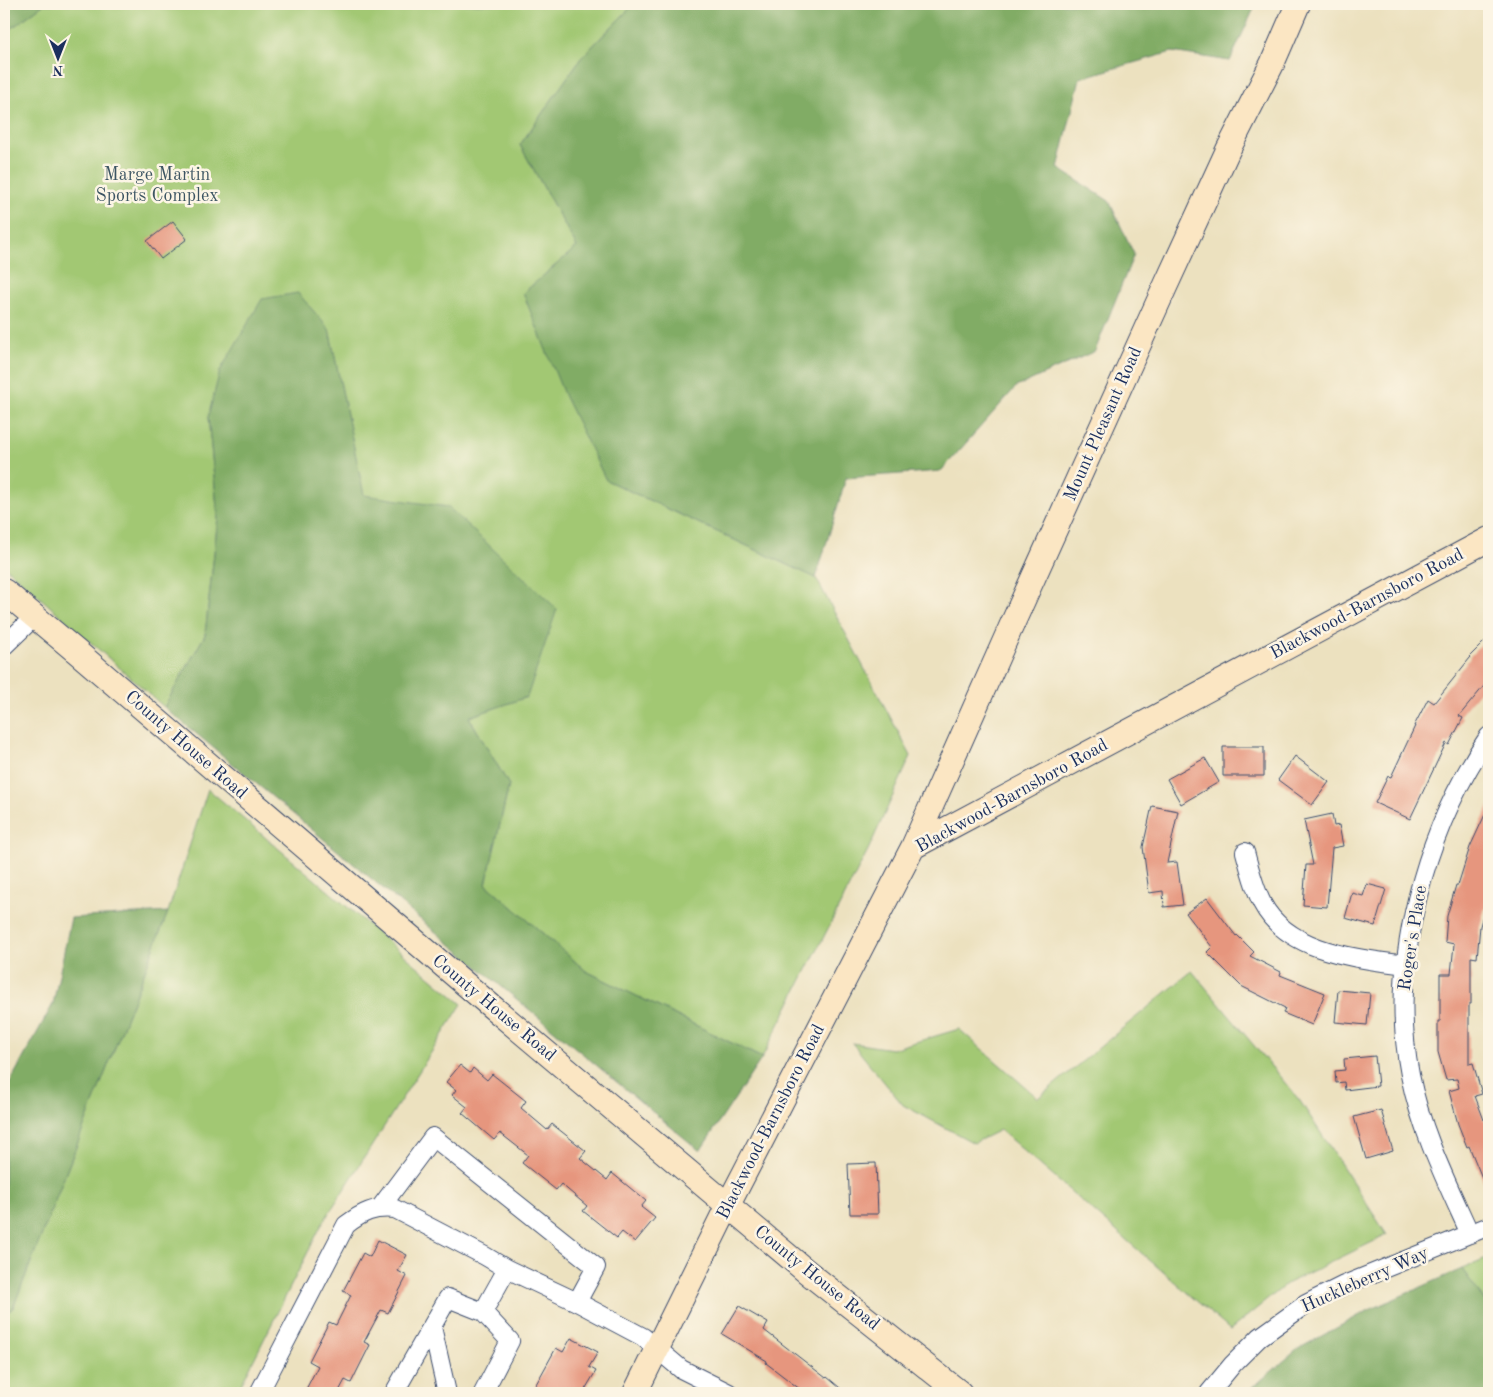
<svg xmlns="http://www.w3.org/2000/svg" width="1493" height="1397" viewBox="0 0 1493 1397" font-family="'Old Standard TT',serif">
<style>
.green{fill:#a2c873;stroke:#5e7c68}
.forest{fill:#81ac65;stroke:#4e6e62}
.building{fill:#e6967e}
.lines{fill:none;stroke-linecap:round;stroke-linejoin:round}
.street-casing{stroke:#3a4a6d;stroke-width:20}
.secondary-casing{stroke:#3a4a6d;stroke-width:26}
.street{stroke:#fff;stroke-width:18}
.secondary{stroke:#fbe6c3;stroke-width:24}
.labels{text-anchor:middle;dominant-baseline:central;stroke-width:5;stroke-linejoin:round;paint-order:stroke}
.park-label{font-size:18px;fill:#3d5563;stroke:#fcf5e5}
.street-label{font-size:18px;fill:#1b2f5e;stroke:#fcf5e5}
</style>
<rect width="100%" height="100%" fill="#fcf5e5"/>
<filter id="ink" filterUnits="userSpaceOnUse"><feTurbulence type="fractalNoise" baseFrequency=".02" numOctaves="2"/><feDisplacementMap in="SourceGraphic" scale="10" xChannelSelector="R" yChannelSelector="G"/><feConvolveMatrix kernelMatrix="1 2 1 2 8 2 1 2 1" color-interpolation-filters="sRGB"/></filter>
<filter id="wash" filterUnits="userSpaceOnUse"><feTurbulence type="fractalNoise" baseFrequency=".0096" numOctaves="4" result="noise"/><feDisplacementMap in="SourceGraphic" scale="20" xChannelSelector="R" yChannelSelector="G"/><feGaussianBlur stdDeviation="1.12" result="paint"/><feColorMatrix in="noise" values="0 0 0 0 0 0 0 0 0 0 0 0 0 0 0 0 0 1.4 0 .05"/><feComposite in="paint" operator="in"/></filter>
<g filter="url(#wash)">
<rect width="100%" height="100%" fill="#ece1bf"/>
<path class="green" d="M 44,4 L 634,4 L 581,58 L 520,145 L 577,247 L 523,293 L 606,480 L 816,578 L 911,756 L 869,848 L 762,1058 L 586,971 L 486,884 L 509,785 L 469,717 L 527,697 L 448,507 L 364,496 L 329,329 L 208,417 L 218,517 L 205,635 L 164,707 L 4,566 L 4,34 Z
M 208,789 L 462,1004 L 322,1224 L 237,1393 L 4,1393 L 4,1314 L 13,1308 L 168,912 Z
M 1192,971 L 1300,1101 L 1387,1235 L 1288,1283 L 1230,1330 L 1000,1130 L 974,1143 L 903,1105 L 852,1043 L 892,1049 L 959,1029 L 1038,1098 Z
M 1489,1258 L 1489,1307 L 1462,1269 Z"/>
<path class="forest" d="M 4,4 L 44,4 L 4,34 Z
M 634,4 L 1256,4 L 1230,61 L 1172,52 L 1080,78 L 1058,168 L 1109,201 L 1134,254 L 1095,351 L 1016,387 L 941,471 L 846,478 L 816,578 L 606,480 L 565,397 L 523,293 L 577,247 L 520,145 L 581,58 Z
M 298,293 L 329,329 L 364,495 L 448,507 L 557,609 L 527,697 L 469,717 L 509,785 L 486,884 L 586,971 L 762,1058 L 700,1151 L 164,707 L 205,635 L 218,517 L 208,417 L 220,371 L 262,299 Z
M 168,912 L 13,1308 L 4,1314 L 4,1093 L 53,1004 L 71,918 Z
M 1462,1269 L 1489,1307 L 1489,1393 L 1246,1393 L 1298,1349 L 1369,1310 Z"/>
<g id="blocks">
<path class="building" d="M 173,221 L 187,239 L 161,259 L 147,241 Z
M 1489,637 L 1489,680 L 1459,716 L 1463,718 L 1449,745 L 1446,743 L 1410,819 L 1375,803 L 1388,776 L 1391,777 L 1415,726 L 1414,726 L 1428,699 L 1434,703 L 1470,658 L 1469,657 Z
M 1223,747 L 1264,747 L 1264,776 L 1223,776 Z
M 1295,756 L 1329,782 L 1312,805 L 1278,780 Z
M 1205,758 L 1219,782 L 1181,804 L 1167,779 Z
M 1152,806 L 1178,811 L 1167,863 L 1177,862 L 1183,905 L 1164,907 L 1163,891 L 1149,893 L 1143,847 Z
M 1489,806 L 1489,894 L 1480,926 L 1477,958 L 1471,957 L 1471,1004 L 1469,1004 L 1469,1064 L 1473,1063 L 1482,1094 L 1475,1096 L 1484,1120 L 1489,1118 L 1489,1195 L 1469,1146 L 1467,1147 L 1458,1124 L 1449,1091 L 1459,1088 L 1457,1079 L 1446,1080 L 1438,1052 L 1438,1021 L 1440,1021 L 1440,974 L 1451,974 L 1454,944 L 1445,942 L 1447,916 L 1456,885 L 1458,885 L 1470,847 Z
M 1332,814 L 1334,826 L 1339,825 L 1343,846 L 1332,848 L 1327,907 L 1303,905 L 1306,865 L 1313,865 L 1304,820 Z
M 1367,884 L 1386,889 L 1375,926 L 1345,918 L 1352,893 L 1363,896 Z
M 1207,898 L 1236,936 L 1237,935 L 1254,952 L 1250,956 L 1281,972 L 1280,975 L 1325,993 L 1312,1025 L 1283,1013 L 1285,1008 L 1241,986 L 1207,952 L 1212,947 L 1186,913 Z
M 1338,990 L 1370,993 L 1367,1025 L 1335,1022 Z
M 1375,1056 L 1378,1086 L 1345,1090 L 1344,1082 L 1336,1083 L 1335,1071 L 1345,1070 L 1344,1059 Z
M 460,1065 L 470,1073 L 473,1068 L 487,1080 L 492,1074 L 526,1101 L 521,1108 L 547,1130 L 552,1124 L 586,1151 L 580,1158 L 607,1180 L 612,1173 L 646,1201 L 641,1207 L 655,1218 L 635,1242 L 622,1232 L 617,1238 L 583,1211 L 587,1206 L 561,1184 L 556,1190 L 522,1163 L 528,1155 L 500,1133 L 494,1140 L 462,1113 L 467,1107 L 452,1095 L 456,1090 L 446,1082 Z
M 1381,1110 L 1393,1151 L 1366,1159 L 1354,1117 Z
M 876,1163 L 878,1214 L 850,1214 L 848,1164 Z
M 378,1240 L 407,1255 L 398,1271 L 407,1276 L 388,1313 L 381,1310 L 364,1342 L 370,1345 L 351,1383 L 345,1380 L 338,1393 L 304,1393 L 318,1366 L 309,1361 L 329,1322 L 336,1325 L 351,1295 L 343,1291 L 363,1253 L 370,1257 Z
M 739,1306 L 768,1323 L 764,1330 L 826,1378 L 827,1377 L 846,1393 L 805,1393 L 766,1363 L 767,1361 L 722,1334 Z
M 571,1338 L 598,1352 L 589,1367 L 596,1371 L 583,1393 L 547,1393 L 535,1386 L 556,1348 L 563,1352 Z"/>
</g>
</g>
<g filter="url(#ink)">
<use href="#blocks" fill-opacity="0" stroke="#3a4a6d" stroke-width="1"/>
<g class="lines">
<g class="street-casing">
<path id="street" d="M 4,646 L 34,617
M 1245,852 C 1250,870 1254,887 1262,903 C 1288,953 1357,958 1406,965
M 380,1208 L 433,1137 L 596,1267 L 577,1302
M 1470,1234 C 1447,1183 1421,1131 1410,1075 C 1388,962 1425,830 1489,736
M 483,1312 L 507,1269
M 432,1327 L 447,1393
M 259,1393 L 346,1225 C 363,1212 373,1207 395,1209 L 485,1256 L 507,1269 L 577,1302 L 643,1337 L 681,1369 L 729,1393
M 394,1393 L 448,1298 L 483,1312 L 510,1341 L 483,1393
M 1209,1393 L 1233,1364 L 1260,1337 L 1306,1304 L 1344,1285 L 1489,1226"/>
</g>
<g class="secondary-casing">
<path id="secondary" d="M 4,591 L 77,652 L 491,1006 L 806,1271 L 960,1393
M 913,847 L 1489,539
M 635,1393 L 728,1205 L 913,847 L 1010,629 L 1165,287 L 1228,150 L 1272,64 L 1298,4"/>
</g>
<use href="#street" class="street"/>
<use href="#secondary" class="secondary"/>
</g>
</g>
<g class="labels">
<g class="park-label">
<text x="157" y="175">Marge Martin<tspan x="157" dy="21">Sports Complex</tspan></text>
</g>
<g class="street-label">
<text transform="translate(1103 424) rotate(-66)">Mount Pleasant Road</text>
<text transform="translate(1367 604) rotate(-28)">Blackwood-Barnsboro Road</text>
<text transform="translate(186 745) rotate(41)">County House Road</text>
<text transform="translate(1012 796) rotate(-29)">Blackwood-Barnsboro Road</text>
<text transform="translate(1413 938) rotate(-81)">Roger's Place</text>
<text transform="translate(494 1008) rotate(40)">County House Road</text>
<text transform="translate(771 1122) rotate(-63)">Blackwood-Barnsboro Road</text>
<text transform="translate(817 1278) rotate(39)">County House Road</text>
<text transform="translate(1365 1280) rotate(-24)">Huckleberry Way</text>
</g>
</g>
<rect width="1493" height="1397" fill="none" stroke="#fcf5e5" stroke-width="20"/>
<g transform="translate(58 58) rotate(180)" stroke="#fcf5e5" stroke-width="4" paint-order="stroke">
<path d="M0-4L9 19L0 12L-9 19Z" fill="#1b2f5e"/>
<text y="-8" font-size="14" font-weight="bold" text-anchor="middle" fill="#1b2f5e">N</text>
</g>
</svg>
